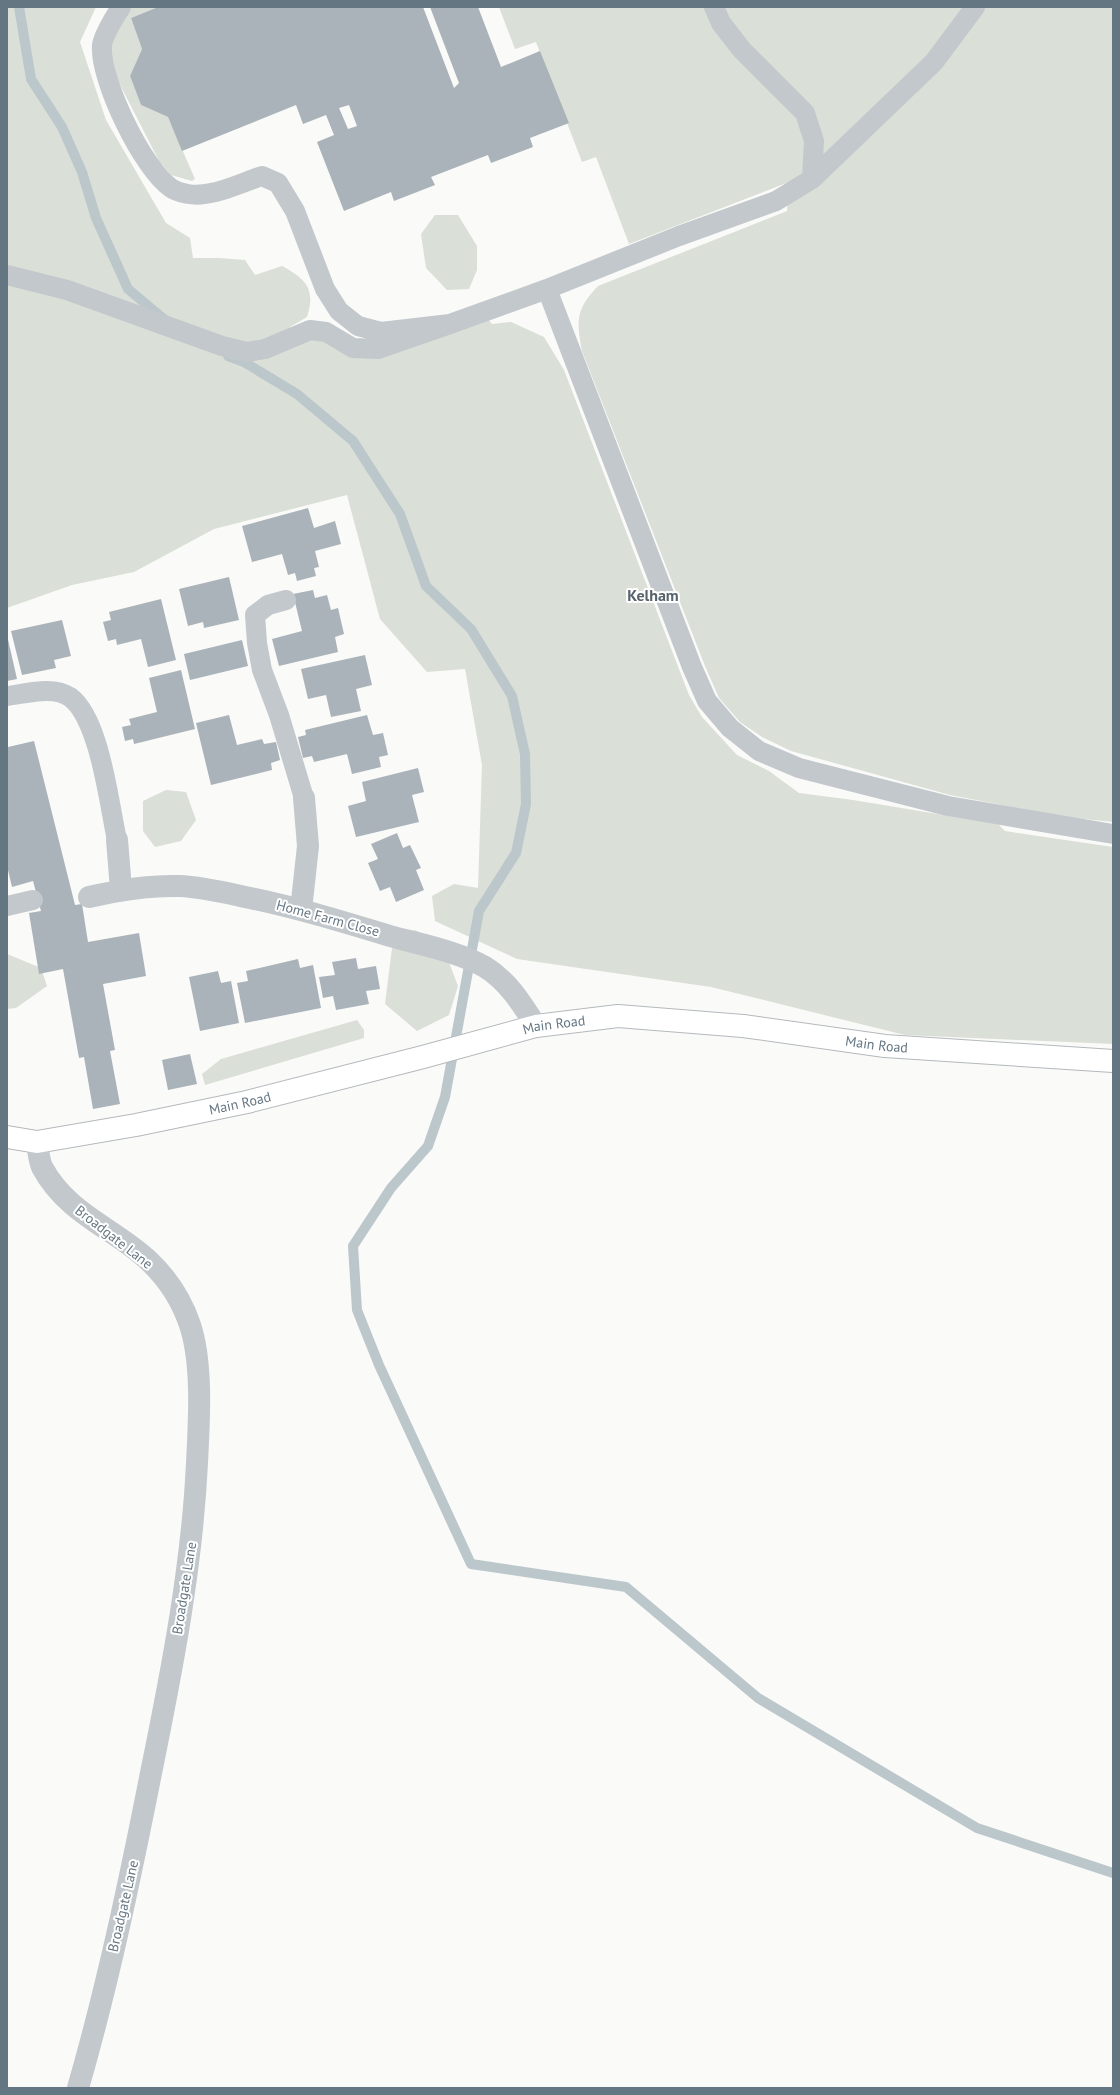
<svg xmlns="http://www.w3.org/2000/svg" width="1120" height="2095" viewBox="0 0 1120 2095" font-family="'PT Sans',sans-serif">
<style>
.green{fill:#dadfd7}
.lines{fill:none;stroke-linecap:round;stroke-linejoin:round}
.stream{stroke:#bbc7cb;stroke-width:10}
.building{fill:#aab3b9;fill-rule:evenodd}
.trunk-casing{stroke:#b4b9bd;stroke-width:24}
.service{stroke:#c3c8cc;stroke-width:20}
.minor{stroke:#c3c8cc;stroke-width:22}
.trunk{stroke:#fff;stroke-width:22}
.labels{text-anchor:middle;dominant-baseline:central;stroke-width:4;stroke-linejoin:round;paint-order:stroke}
.street-label{font-size:14px;fill:#657683;stroke:#fff}
.quarter-label{font-size:16px;font-weight:bold;fill:#57646e;stroke:#fff}
</style>
<rect width="100%" height="100%" fill="#fafaf8"/>
<path class="green" d="M 7,7 L 96,7 L 80,42 L 106,120 L 166,223 L 190,238 L 193,258 L 219,258 L 245,260 L 255,275 L 282,266 C 306,279 316,289 307,317 L 290,327 L 289,334 L 377,341 L 485,315 L 492,324 L 511,322 L 544,337 L 564,370 L 689,695 L 702,717 L 737,755 L 769,771 L 799,793 L 853,800 L 998,824 L 1005,831 L 1113,847 L 1113,1044 L 905,1035 L 711,987 L 517,959 L 435,921 L 432,896 L 454,884 L 478,888 L 482,765 L 465,669 L 427,672 L 380,619 L 347,495 L 214,529 L 134,572 L 72,585 L 7,608 Z
M 129,7 L 158,7 L 131,18 L 142,49 L 130,76 L 141,105 L 168,117 L 195,179 L 192,181 L 171,175 L 159,161 L 111,67 L 109,46 Z
M 499,7 L 1113,7 L 1113,822 L 1064,817 L 950,795 L 791,751 L 762,737 L 740,722 L 719,698 L 705,666 L 582,351 C 576,320 576,309 598,286 L 787,211 L 789,182 L 629,244 L 596,157 L 582,162 L 536,42 L 515,49 Z
M 435,215 L 458,215 L 477,246 L 477,270 L 469,289 L 447,290 L 426,268 L 421,234 Z
M 166,790 L 186,792 L 196,820 L 181,841 L 155,847 L 143,831 L 143,801 Z
M 415,930 L 442,944 L 458,986 L 449,1015 L 417,1031 L 385,1004 L 392,948 Z
M 7,954 L 41,968 L 47,986 L 16,1008 L 7,1009 Z
M 357,1020 L 364,1030 L 364,1038 L 205,1085 L 202,1074 L 221,1059 Z"/>
<g class="lines">
<path class="stream" d="M 19,7 L 31,79 L 62,127 L 82,172 L 96,218 L 128,289 L 165,320
M 228,356 L 244,362 L 297,394 L 353,441 L 400,514 L 426,586 L 471,629 L 512,696 L 525,754 L 526,804 L 516,853 L 479,911 L 445,1097 L 428,1146 L 391,1188 L 353,1246 L 357,1310 L 379,1365 L 471,1564 L 626,1587 L 758,1698 L 977,1828 L 1113,1873"/>
</g>
<path class="building" d="M 158,7 L 423,7 L 454,88 L 459,83 L 430,7 L 478,7 L 501,67 L 540,51 L 569,123 L 530,138 L 533,147 L 491,163 L 488,155 L 431,177 L 435,185 L 394,201 L 391,192 L 344,211 L 317,142 L 334,135 L 326,115 L 303,124 L 296,105 L 182,151 L 168,117 L 141,105 L 130,76 L 142,49 L 131,18 ZM 349,105 L 357,126 L 348,129 L 339,108 Z
M 308,508 L 314,528 L 335,521 L 341,544 L 315,551 L 319,567 L 314,568 L 316,576 L 297,581 L 295,573 L 288,575 L 282,554 L 252,562 L 242,526 Z
M 229,577 L 239,620 L 204,628 L 203,622 L 188,626 L 179,589 Z
M 313,590 L 315,598 L 327,595 L 331,610 L 338,608 L 344,634 L 335,637 L 338,652 L 279,666 L 272,639 L 302,631 L 293,594 Z
M 161,599 L 176,660 L 148,667 L 141,639 L 117,645 L 116,639 L 108,641 L 103,622 L 111,620 L 109,612 Z
M 62,620 L 71,656 L 54,660 L 56,668 L 22,675 L 11,631 Z
M 7,635 L 17,679 L 7,681 Z
M 242,640 L 248,666 L 190,680 L 184,654 Z
M 365,655 L 372,685 L 356,689 L 361,711 L 331,717 L 326,695 L 308,699 L 301,669 Z
M 181,670 L 195,729 L 134,744 L 133,739 L 125,741 L 122,727 L 131,725 L 129,719 L 157,712 L 149,678 Z
M 229,715 L 237,745 L 262,739 L 264,744 L 276,742 L 280,760 L 271,763 L 272,770 L 211,785 L 196,723 Z
M 367,715 L 373,735 L 383,733 L 388,755 L 379,757 L 381,767 L 352,774 L 347,754 L 314,762 L 312,756 L 303,758 L 298,737 L 306,735 L 305,730 Z
M 34,741 L 75,905 L 82,904 L 88,942 L 139,933 L 146,976 L 103,984 L 115,1050 L 110,1051 L 120,1104 L 93,1109 L 84,1057 L 79,1058 L 63,969 L 39,974 L 29,913 L 41,911 L 33,881 L 12,887 L 7,866 L 7,744 L 8,747 Z
M 418,768 L 424,792 L 412,795 L 419,822 L 356,837 L 348,806 L 366,801 L 362,782 Z
M 397,833 L 403,848 L 410,845 L 421,868 L 416,870 L 424,890 L 396,902 L 390,887 L 380,891 L 368,863 L 378,859 L 371,844 Z
M 356,958 L 358,969 L 376,966 L 380,989 L 366,991 L 369,1004 L 336,1010 L 333,996 L 323,998 L 319,977 L 335,975 L 332,962 Z
M 298,959 L 300,968 L 313,965 L 321,1008 L 245,1023 L 237,983 L 248,981 L 246,971 Z
M 218,971 L 221,983 L 231,981 L 239,1023 L 200,1031 L 189,977 Z
M 190,1054 L 197,1084 L 168,1090 L 162,1060 Z"/>
<g class="lines">
<g class="trunk-casing">
<g id="trunk">
<path id="s1" d="M 7,1137 L 37,1142 L 136,1125 L 247,1102 L 423,1057 L 536,1026 L 618,1016 L 743,1026 L 885,1046 L 1113,1061"/>
</g>
</g>
<path class="service" d="M 714,7 L 721,23 L 742,50 L 805,113 L 814,141 L 812,179
M 7,275 L 67,290 L 222,346 L 247,352 L 265,349 L 310,330 L 326,332 L 353,348 L 378,349 L 450,324 L 381,332 L 358,326 L 339,311 L 325,289 L 295,211 L 278,183 L 262,176 C 240,183 212,198 188,194 C 183,193 175,191 171,188 C 143,169 99,79 102,45 C 104,33 115,17 121,7
M 547,289 L 679,236 L 776,201 L 812,179 L 934,62 L 975,7
M 450,324 L 547,289 L 692,667 L 707,701 L 730,728 L 759,751 L 799,768 L 948,806 L 1113,834
M 286,600 L 268,605 L 255,615 L 257,643 L 262,670 L 279,715 L 304,798
M 7,696 C 25,694 53,685 70,697 C 100,719 109,804 117,840
M 7,906 L 33,900"/>
<path class="minor" d="M 117,840 L 121,889
M 89,897 C 119,890 148,885 179,886 C 203,887 227,893 250,898 C 298,908 344,922 390,936 C 419,944 460,952 485,967 C 508,981 522,1004 536,1026
M 301,910 L 308,846 L 304,798
M 37,1142 C 38,1150 39,1160 42,1167 C 67,1214 114,1228 149,1261 C 168,1279 182,1301 190,1325 C 203,1364 199,1422 197,1463 C 192,1567 172,1670 151,1773 C 130,1879 108,1984 78,2088"/>
<use href="#trunk" class="trunk"/>
</g>
<g class="labels">
<g class="street-label">
<text transform="translate(328 918) rotate(15)">Home Farm Close</text>
<text stroke="none"><textPath href="#s1" startOffset="561">Main Road</textPath></text>
<text stroke="none"><textPath href="#s1" startOffset="886">Main Road</textPath></text>
<text stroke="none"><textPath href="#s1" startOffset="237">Main Road</textPath></text>
<text transform="translate(114 1237) rotate(38)">Broadgate Lane</text>
<text transform="translate(184 1588) rotate(-81)">Broadgate Lane</text>
<text transform="translate(123 1906) rotate(-77)">Broadgate Lane</text>
</g>
<g class="quarter-label">
<text x="653" y="595">Kelham</text>
</g>
</g>
<rect width="1120" height="2095" fill="none" stroke="#657683" stroke-width="16"/>
</svg>
